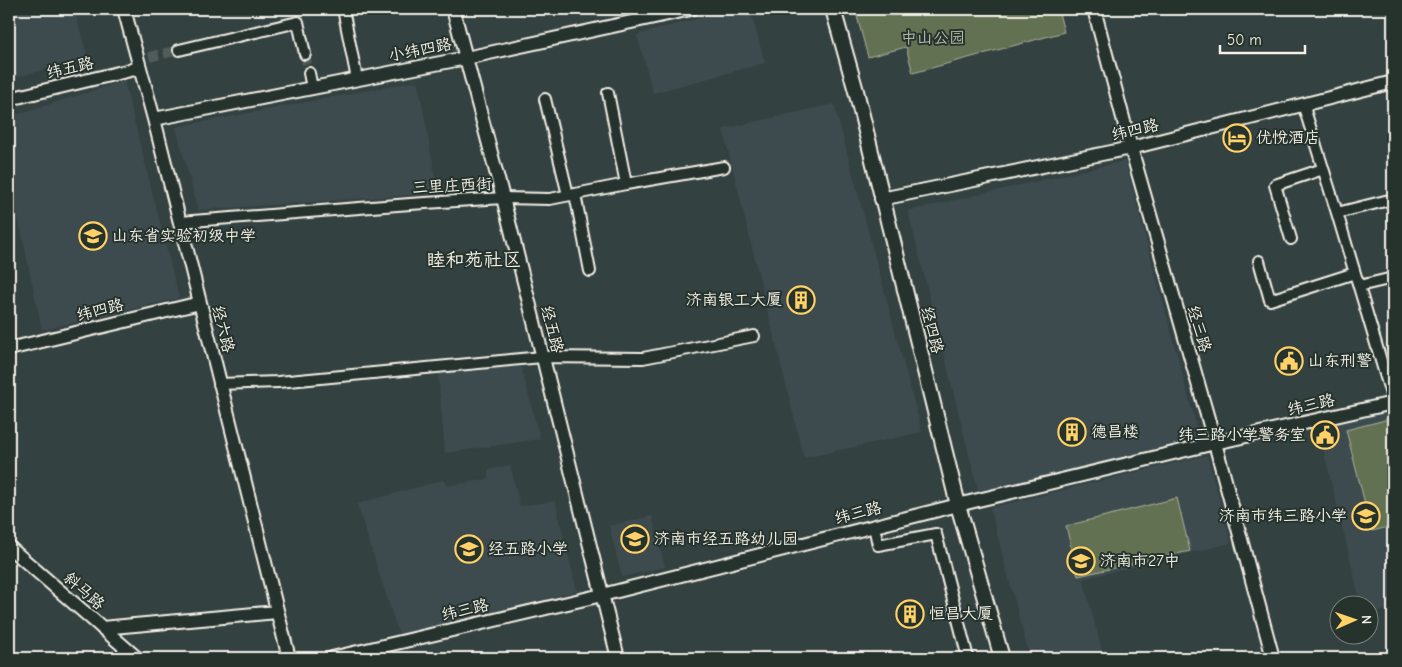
<svg xmlns="http://www.w3.org/2000/svg" width="1402" height="667" viewBox="0 0 1402 667" font-family="'Comic Neue','LXGW WenKai TC',sans-serif">
<style>
.built{fill:#3e4b4f}
.green{fill:#647152;stroke:#acb19d}
.lines{fill:none;stroke-linecap:round;stroke-linejoin:round}
.minor-tunnel{stroke:#515b5a;stroke-width:10;stroke-dasharray:10 5;stroke-linecap:butt}
.minor-casing{stroke:#f4f1e8;stroke-width:14}
.tertiary-casing{stroke:#f4f1e8;stroke-width:16}
.secondary-casing{stroke:#f4f1e8;stroke-width:18}
.minor{stroke:#26332d;stroke-width:10}
.tertiary{stroke:#26332d;stroke-width:12}
.secondary{stroke:#26332d;stroke-width:14}
.labels{text-anchor:middle;dominant-baseline:central;stroke-width:4;stroke-linejoin:round;paint-order:stroke}
.park-label{font-size:16px;fill:#babeac;stroke:#26332d}
.street-label{font-size:16px;fill:#f4f1e8;stroke:#26332d}
.poi-label{font-size:16px;fill:#f4f1e8;stroke:#26332d;text-anchor:start}
.quarter-label{font-size:19px;fill:#f4f1e8;stroke:#26332d}
</style>
<rect width="100%" height="100%" fill="#344141"/>
<filter id="ink" filterUnits="userSpaceOnUse"><feTurbulence type="fractalNoise" baseFrequency=".02" numOctaves="2"/><feDisplacementMap in="SourceGraphic" scale="10" xChannelSelector="R" yChannelSelector="G"/><feConvolveMatrix kernelMatrix="1 2 1 2 8 2 1 2 1" color-interpolation-filters="sRGB"/></filter>
<g filter="url(#ink)">
<path class="built" d="M 9,9 L 74,9 L 88,58 L 9,79 Z
M 733,9 L 750,9 L 765,63 L 653,93 L 637,35 Z
M 124,81 L 179,298 L 42,330 L 9,174 L 9,117 Z
M 418,81 L 438,193 L 198,210 L 176,127 Z
M 834,104 L 922,432 L 804,458 L 723,129 Z
M 1125,161 L 1200,440 L 979,494 L 908,211 Z
M 521,366 L 540,439 L 445,453 L 438,372 Z
M 1393,409 L 1393,608 L 1370,614 L 1370,604 L 1361,604 L 1318,428 Z
M 1207,455 L 1231,543 L 1083,579 L 1104,658 L 1030,658 L 990,508 Z
M 510,465 L 520,506 L 555,501 L 577,591 L 399,635 L 357,504 L 443,480 L 447,486 L 488,479 L 488,470 Z
M 652,516 L 665,567 L 622,577 L 609,526 Z"/>
<path class="green" d="M 855,9 L 1058,9 L 1064,32 L 913,73 L 906,47 L 868,57 Z
M 1393,418 L 1393,526 L 1372,531 L 1346,430 Z
M 1177,498 L 1190,551 L 1078,576 L 1066,526 Z"/>
<g class="lines">
<path class="minor-tunnel" d="M 305,54 L 309,73
M 149,57 L 179,50"/>
<g class="minor-casing">
<path id="minor" d="M 343,9 L 357,79
M 179,50 L 298,22 L 305,54
M 309,73 L 312,88
M 608,93 L 626,184
M 545,99 L 568,195
M 1303,104 L 1337,213 L 1393,401
M 575,194 L 590,271
M 1337,213 L 1393,199
M 180,222 L 410,204 L 503,198 L 550,199 L 626,184 L 724,167
M 1291,239 L 1275,185 L 1323,169
M 1259,261 L 1270,300 L 1355,273
M 1359,286 L 1393,278
M 219,384 L 278,382 L 542,357 L 643,358 L 754,336
M 874,526 L 878,545 L 936,534 L 968,658"/>
</g>
<g class="tertiary-casing">
<path id="tertiary" d="M 124,9 L 154,119 L 289,658
M 453,9 L 503,198 L 618,658
M 1094,9 L 1131,148 L 1215,443 L 1273,658
M 9,99 L 139,68
M 154,119 L 466,58 L 691,9
M 881,199 L 1131,148 L 1393,82
M 9,349 L 200,303
M 9,547 L 137,658
M 102,628 L 277,612
M 332,658 L 602,595 L 974,501 L 1215,443 L 1393,403"/>
</g>
<g class="secondary-casing">
<path id="secondary" d="M 833,9 L 856,91 L 958,505 L 1002,658"/>
</g>
<use href="#minor" class="minor"/>
<use href="#tertiary" class="tertiary"/>
<use href="#secondary" class="secondary"/>
</g>
</g>
<defs>
<g id="hotel-ring" transform="scale(1.4375)"><circle r="9.5" fill="#26332d" stroke="#ffd166" stroke-width="1.5"/><path d="M-6-4.5h1.5V1H6V5H4.5V3h-9V5H-6ZM-4 0a1.8 1.8 0 1 1 3.6 0ZM.5 0V-2.5h3Q6-2.5 6 0Z" fill="#ffd166"/></g>
<g id="school-ring" transform="scale(1.4375)"><circle r="9.5" fill="#26332d" stroke="#ffd166" stroke-width="1.5"/><path d="M0-5L7-2L0 1L-7-2ZM-4 1L0 2.5L4 1V4Q0 6-4 4Z" fill="#ffd166"/></g>
<g id="building-ring" transform="scale(1.4375)"><circle r="9.5" fill="#26332d" stroke="#ffd166" stroke-width="1.5"/><path d="M-4-6H4V6H1V3H-1V6H-4ZM-2.5-4.3h1.7v1.8h-1.7ZM.8-4.3h1.7v1.8H.8ZM-2.5-1h1.7V.8h-1.7ZM.8-1h1.7V.8H.8Z" fill="#ffd166"/></g>
<g id="civic-ring" transform="scale(1.4375)"><circle r="9.5" fill="#26332d" stroke="#ffd166" stroke-width="1.5"/><path d="M-.6-6.5H3V-4.5H.6V-3L4-1V1h2V6H-6V1h2V-1L-.6-3ZM-1.2 2.5V6h2.4V2.5Z" fill="#ffd166"/></g>
</defs>
<g fill-rule="evenodd">
<use href="#hotel-ring" x="1237" y="138"/>
<use href="#school-ring" x="93" y="236"/>
<use href="#building-ring" x="801" y="300"/>
<use href="#civic-ring" x="1289" y="361"/>
<use href="#building-ring" x="1072" y="432"/>
<use href="#civic-ring" x="1325" y="435"/>
<use href="#school-ring" x="1366" y="516"/>
<use href="#school-ring" x="635" y="539"/>
<use href="#school-ring" x="469" y="549"/>
<use href="#school-ring" x="1081" y="561"/>
<use href="#building-ring" x="910" y="614"/>
</g>
<g class="labels">
<g class="park-label">
<text x="933" y="38">中山公园</text>
</g>
<g class="street-label">
<text transform="translate(420 50) rotate(-11)">小纬四路</text>
<text transform="translate(70 68) rotate(-13)">纬五路</text>
<text transform="translate(1135 130) rotate(-13)">纬四路</text>
<text transform="translate(452 186) rotate(-3)">三里庄西街</text>
<text transform="translate(100 310) rotate(-14)">纬四路</text>
<text transform="translate(223 329) rotate(76)">经六路</text>
<text transform="translate(552 329) rotate(76)">经五路</text>
<text transform="translate(1199 329) rotate(74)">经三路</text>
<text transform="translate(932 330) rotate(76)">经四路</text>
<text transform="translate(1311 405) rotate(-13)">纬三路</text>
<text transform="translate(858 513) rotate(-14)">纬三路</text>
<text transform="translate(84 591) rotate(41)">斜马路</text>
<text transform="translate(465 610) rotate(-13)">纬三路</text>
</g>
<g class="poi-label">
<text x="1256" y="138">优悦酒店</text>
<text x="112" y="236">山东省实验初级中学</text>
<text x="782" y="300" text-anchor="end">济南银工大厦</text>
<text x="1308" y="361">山东刑警</text>
<text x="1091" y="432">德昌楼</text>
<text x="1306" y="435" text-anchor="end">纬三路小学警务室</text>
<text x="1347" y="516" text-anchor="end">济南市纬三路小学</text>
<text x="654" y="539">济南市经五路幼儿园</text>
<text x="488" y="549">经五路小学</text>
<text x="1100" y="561">济南市27中</text>
<text x="929" y="614">恒昌大厦</text>
</g>
<g class="quarter-label">
<text x="474" y="260">睦和苑社区</text>
</g>
</g>
<rect width="1402" height="667" fill="none" stroke="#26332d" stroke-width="30"/>
<rect x="15" y="15" width="1372" height="637" fill="none" stroke="#f4f1e8" stroke-width="2" filter="url(#ink)"/>
<g transform="translate(1354 620) rotate(88)"><circle r="24" fill="#26332d" stroke="#787f78"/>
<path d="M0-4L9 19L0 12L-9 19Z" fill="#ffd166"/>
<text y="-8" font-size="14" font-weight="bold" text-anchor="middle" fill="#f4f1e8">N</text>
</g>
<path d="M1220 45v8h85v-8" fill="none" stroke="#f4f1e8" stroke-width="2.5"/>
<text x="1227" y="45" font-size="15" fill="#f4f1e8" stroke="#26332d" stroke-width="4" paint-order="stroke">50 m</text>
</svg>
